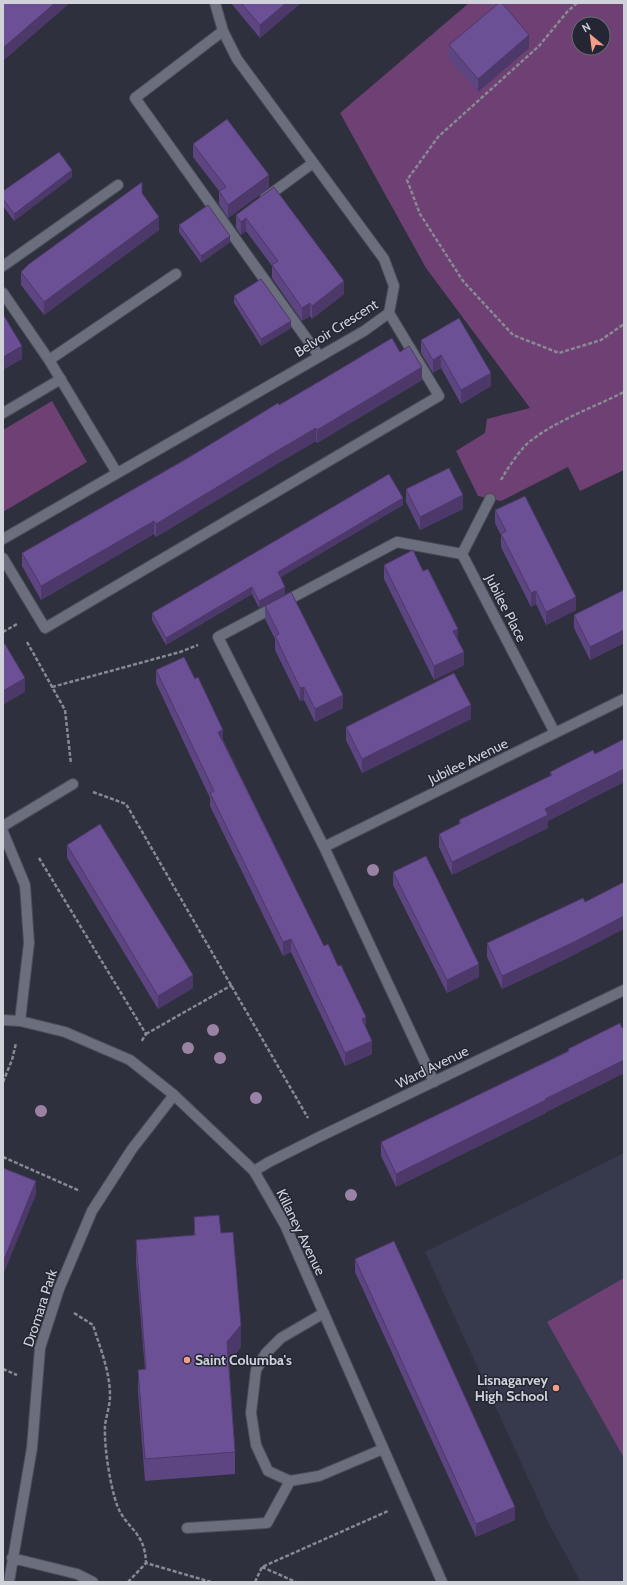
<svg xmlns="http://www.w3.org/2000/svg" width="627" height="1585" viewBox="0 0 627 1585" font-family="Cabin,sans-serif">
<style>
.built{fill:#373a4d}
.green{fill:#6e4073;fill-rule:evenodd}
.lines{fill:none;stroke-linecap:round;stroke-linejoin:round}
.minor-casing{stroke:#4a4c57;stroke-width:12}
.path{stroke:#878993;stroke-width:2.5;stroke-dasharray:4 2;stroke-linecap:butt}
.minor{stroke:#6b6e7c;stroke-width:10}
.tree{fill:#9b82a4}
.wall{fill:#5d4581}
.shaded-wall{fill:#4c3869}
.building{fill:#6c5096;stroke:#4c3869}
.poi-dot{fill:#f49e89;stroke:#242633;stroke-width:1.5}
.labels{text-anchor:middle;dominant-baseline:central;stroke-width:3;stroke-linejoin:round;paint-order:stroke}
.street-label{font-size:14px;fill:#d0d2da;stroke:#242633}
.poi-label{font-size:14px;font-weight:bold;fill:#d0d2da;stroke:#242633;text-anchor:start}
</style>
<rect width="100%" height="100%" fill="#2e303d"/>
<path class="built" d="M 624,1153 L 624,1582 L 581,1582 L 549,1524 L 425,1252 Z"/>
<path class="green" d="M 469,3 L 624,3 L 624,470 L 580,491 L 568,467 L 501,501 L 478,496 L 456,451 L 485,433 L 487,419 L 530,408 L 426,268 L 340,113 ZM 579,24 L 603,24 L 603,48 L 579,48 Z
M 52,401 L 87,462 L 3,512 L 3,430 Z
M 624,1278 L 624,1458 L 547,1322 Z"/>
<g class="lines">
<g class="minor-casing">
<path id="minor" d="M 223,31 L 135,98 L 319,356
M 265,198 L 313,163
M 3,266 L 118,185
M 3,293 L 49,360 L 117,473
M 49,360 L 176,274
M 3,413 L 61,379
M 3,539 L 364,331 L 389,313 L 394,286 L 384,259 L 237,59 L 223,31 L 215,3
M 462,554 L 490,499
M 3,558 L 45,628 L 439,396 L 389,313
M 3,826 L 73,784
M 3,832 L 25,885 L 29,943 L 20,1021
M 324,847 L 624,699
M 3,1020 L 20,1021 L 65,1032 L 130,1060 L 174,1095 L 254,1171 L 285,1225 L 442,1582
M 434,1082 L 324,847 L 218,637 L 397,542 L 462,554 L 555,733
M 254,1171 L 269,1162 L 319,1137 L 624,990
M 324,1313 L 281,1338 L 266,1353 L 256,1370 L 251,1413 L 256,1445 L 268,1471 L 290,1481 L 319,1476 L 383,1449
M 187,1528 L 267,1523 L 290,1481
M 12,1558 L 77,1574 L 93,1582
M 9,1582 L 32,1448 L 40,1348 L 59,1289 L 92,1211 L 132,1149 L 174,1095"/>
</g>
<path class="path" d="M 577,3 L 567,12 L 539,46 L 438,137 L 407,180 L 420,214 L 463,281 L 513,335 L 559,353 L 601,340 L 624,324
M 501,480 C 507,469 522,446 533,439 C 560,419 594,407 624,392
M 3,632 L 17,624
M 27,642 L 65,710 L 71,764
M 52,687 L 180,652 L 198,645
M 93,792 L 126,804 L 308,1118
M 39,858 L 146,1034 L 141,1042
M 146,1034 L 232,985
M 3,1082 L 12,1060 L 16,1043
M 3,1157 L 80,1191
M 74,1313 L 93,1325 C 100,1348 110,1371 110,1396 C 110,1406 106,1416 105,1426 C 104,1447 110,1485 117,1505 C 126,1529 145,1531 146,1563
M 3,1369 L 17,1375
M 262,1567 L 296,1582
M 128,1582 L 146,1563 L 211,1582
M 255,1582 L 262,1567 L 388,1511"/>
<use href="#minor" class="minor"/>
</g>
<g class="tree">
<circle cx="373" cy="870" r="6"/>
<circle cx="213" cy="1030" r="6"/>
<circle cx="188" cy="1048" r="6"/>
<circle cx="220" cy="1058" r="6"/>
<circle cx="256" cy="1098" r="6"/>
<circle cx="41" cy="1111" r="6"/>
<circle cx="351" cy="1195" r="6"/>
</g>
<path class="wall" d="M 231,3 L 301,3 L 260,38 Z
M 449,45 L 529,48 L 478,92 L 449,59 Z
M 193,144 L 269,188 L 228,218 L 219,204 L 219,191 L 193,157 Z
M 72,177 L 14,221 L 3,206 L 3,191 Z
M 274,187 L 344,294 L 312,319 L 310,316 L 302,321 L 272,278 L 272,266 L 246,231 L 241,235 L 236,228 L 236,215 Z
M 142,193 L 159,230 L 44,315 L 21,285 L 21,272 Z
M 179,225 L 230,242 L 201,263 L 179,232 Z
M 234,296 L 291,328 L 261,346 L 234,303 Z
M 421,340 L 491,386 L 461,404 L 441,368 L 433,373 L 421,353 Z
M 400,352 L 422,380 L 317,443 L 316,441 L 275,465 L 156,537 L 154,534 L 41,600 L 22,566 L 22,553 L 279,405 Z
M 406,489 L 463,509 L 420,530 L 406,502 Z
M 403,505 L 280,577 L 285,594 L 259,608 L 252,594 L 166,645 L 152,620 L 152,613 Z
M 495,510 L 576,610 L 546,625 L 536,604 L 531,607 L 501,547 L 501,535 L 495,523 Z
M 384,565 L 458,641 L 464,665 L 434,680 L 384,579 Z
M 624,590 L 624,643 L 590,660 L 574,628 L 574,615 Z
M 265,606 L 343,708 L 315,722 L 304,700 L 300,701 L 275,650 L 275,639 L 265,619 Z
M 156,670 L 223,740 L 324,946 L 366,1028 L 372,1054 L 345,1066 L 291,952 L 283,956 L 210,806 L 210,798 L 156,683 Z
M 471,719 L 362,773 L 346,740 L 346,727 Z
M 624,739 L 624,782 L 548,821 L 548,828 L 452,875 L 439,847 L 439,834 L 459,824 L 459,820 L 550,776 L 550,772 L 595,754 Z
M 67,845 L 193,988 L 158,1009 L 67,858 Z
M 393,872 L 479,977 L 447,993 L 393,885 Z
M 487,943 L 574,955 L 502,989 L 487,957 Z
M 624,1027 L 624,1073 L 546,1112 L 546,1113 L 396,1187 L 381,1156 L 381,1142 L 568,1051 L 568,1049 Z
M 194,1217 L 221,1233 L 241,1347 L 229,1362 L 235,1452 L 235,1474 L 145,1481 L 138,1392 L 138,1370 L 145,1370 L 136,1262 L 136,1240 L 194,1235 Z
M 355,1259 L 515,1520 L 476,1537 L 355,1272 Z"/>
<path class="shaded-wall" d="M 55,3 L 70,3 L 3,61 L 3,48 Z
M 286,3 L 301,3 L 260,38 L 260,25 Z
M 529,35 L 529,48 L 478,92 L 478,79 Z
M 72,170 L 72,177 L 14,221 L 14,214 Z
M 269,175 L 269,188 L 228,218 L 228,205 Z
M 159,217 L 159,230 L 44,315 L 44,302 Z
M 246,218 L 246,231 L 241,235 L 241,222 Z
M 230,236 L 230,242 L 201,263 L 201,256 Z
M 344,281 L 344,294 L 312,319 L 312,306 Z
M 310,303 L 310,316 L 302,321 L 302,308 Z
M 291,321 L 291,328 L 261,346 L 261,339 Z
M 22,346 L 22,359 L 3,370 L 3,357 Z
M 441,355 L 441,368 L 433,373 L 433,360 Z
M 422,367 L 422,380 L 317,443 L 317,430 Z
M 491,373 L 491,386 L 461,404 L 461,390 Z
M 316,428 L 316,441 L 275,465 L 156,537 L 156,524 L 275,452 Z
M 463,495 L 463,509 L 420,530 L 420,517 Z
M 403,498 L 403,505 L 278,579 L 278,572 Z
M 154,521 L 154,534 L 41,600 L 41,586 Z
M 252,587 L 252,594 L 166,645 L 166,638 Z
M 285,587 L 285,594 L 259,608 L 259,601 Z
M 536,591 L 536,604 L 531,607 L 531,593 Z
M 576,597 L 576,610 L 546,625 L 546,612 Z
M 458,629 L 458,642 L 453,631 Z
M 624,630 L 624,643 L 590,660 L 590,647 Z
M 464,652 L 464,665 L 434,680 L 434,666 Z
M 25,678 L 25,692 L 3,705 L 3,691 Z
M 304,687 L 304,700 L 300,701 L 300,688 Z
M 343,695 L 343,708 L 315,722 L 315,709 Z
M 471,705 L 471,719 L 362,773 L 362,759 Z
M 223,730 L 223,743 L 218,732 Z
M 624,769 L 624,782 L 548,821 L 548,828 L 452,875 L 452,862 L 545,809 Z
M 624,916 L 624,929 L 574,955 L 502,989 L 502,976 Z
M 291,939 L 291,952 L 283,956 L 283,942 Z
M 479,964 L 479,977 L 447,993 L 447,980 Z
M 193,975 L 193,988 L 158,1009 L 158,996 Z
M 366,1017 L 366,1030 L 362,1019 Z
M 372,1041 L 372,1054 L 345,1066 L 345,1053 Z
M 624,1060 L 624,1073 L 546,1112 L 546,1113 L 396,1187 L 396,1174 Z
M 36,1181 L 36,1195 L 3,1275 L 3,1262 Z
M 241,1325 L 241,1347 L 227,1364 L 227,1342 Z
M 515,1507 L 515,1520 L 476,1537 L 476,1524 Z"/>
<path class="building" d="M 3,3 L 55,3 L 3,48 Z
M 241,3 L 286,3 L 260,25 Z
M 499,3 L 502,3 L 529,35 L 478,79 L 449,45 Z
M 227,119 L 269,175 L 228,205 L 219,191 L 226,187 L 193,144 Z
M 59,152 L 72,170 L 14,214 L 3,199 L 3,191 Z
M 142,182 L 142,193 L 159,217 L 44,302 L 21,272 L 29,264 Z
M 274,187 L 344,281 L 312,306 L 310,303 L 302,308 L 272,265 L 278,261 L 246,218 L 241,222 L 236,215 Z
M 208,205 L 230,236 L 201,256 L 179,225 Z
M 261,279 L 291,321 L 261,339 L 234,296 Z
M 3,314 L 22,346 L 3,357 Z
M 459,318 L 491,373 L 461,390 L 441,355 L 433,360 L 421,340 Z
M 392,338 L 400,352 L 409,346 L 422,367 L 317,430 L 316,428 L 275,452 L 156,524 L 154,521 L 41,586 L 22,553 L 183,461 L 278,403 L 279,405 L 320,381 Z
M 449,468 L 463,495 L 420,517 L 406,489 Z
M 389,474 L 403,498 L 278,572 L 285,587 L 259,601 L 252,587 L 166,638 L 152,613 Z
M 525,496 L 576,597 L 546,612 L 536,591 L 531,593 L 501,534 L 506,531 L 495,510 Z
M 413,550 L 423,571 L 428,569 L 458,629 L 453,631 L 464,652 L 434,666 L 384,565 Z
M 624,590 L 624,630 L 590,647 L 574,615 Z
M 291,592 L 343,695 L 315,709 L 304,687 L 300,688 L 275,636 L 279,634 L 265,606 Z
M 5,644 L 25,678 L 3,691 L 3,645 Z
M 184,657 L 195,679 L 198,677 L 223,730 L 218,732 L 324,946 L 328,944 L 338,966 L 341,965 L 366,1017 L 362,1019 L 372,1041 L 345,1053 L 291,939 L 283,942 L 210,793 L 214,791 L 156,670 Z
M 454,673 L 471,705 L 362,759 L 346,727 Z
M 624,739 L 624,769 L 545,809 L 548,815 L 452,862 L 439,834 L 461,823 L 459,820 L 552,775 L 550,772 L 593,750 L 595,754 Z
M 100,824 L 193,975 L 158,996 L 67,845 Z
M 426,856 L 479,964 L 447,980 L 393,872 Z
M 624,882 L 624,916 L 574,942 L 502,976 L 487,943 L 583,898 L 585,902 Z
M 620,1023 L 622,1028 L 624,1027 L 624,1060 L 545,1099 L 546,1100 L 396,1174 L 381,1142 L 569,1051 L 568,1049 Z
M 3,1168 L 36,1181 L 3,1262 Z
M 219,1215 L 221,1233 L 233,1232 L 241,1325 L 227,1342 L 235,1452 L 145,1459 L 138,1370 L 146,1369 L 136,1240 L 195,1235 L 194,1217 Z
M 394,1241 L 515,1507 L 476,1524 L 355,1259 Z"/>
<g class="poi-dot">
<circle cx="187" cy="1360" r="4"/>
<circle cx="556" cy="1388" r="4"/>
</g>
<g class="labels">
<g class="street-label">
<text transform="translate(336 328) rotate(-32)">Belvoir Crescent</text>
<text transform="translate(506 608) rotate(63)">Jubilee Place</text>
<text transform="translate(468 761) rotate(-26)">Jubilee Avenue</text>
<text transform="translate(432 1067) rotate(-26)">Ward Avenue</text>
<text transform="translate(301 1232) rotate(64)">Killaney Avenue</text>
<text transform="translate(40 1308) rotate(-72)">Dromara Park</text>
</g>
<g class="poi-label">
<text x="195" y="1360">Saint Columba's</text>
<text x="548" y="1380" text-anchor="end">Lisnagarvey<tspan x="548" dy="16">High School</tspan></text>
</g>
</g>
<rect width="627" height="1585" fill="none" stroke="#d0d2da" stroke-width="8"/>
<g transform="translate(591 36) rotate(331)"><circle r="19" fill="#242633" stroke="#696b76"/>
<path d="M0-3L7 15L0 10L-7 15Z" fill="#f49e89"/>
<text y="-6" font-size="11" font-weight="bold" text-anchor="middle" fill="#d0d2da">N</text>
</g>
</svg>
